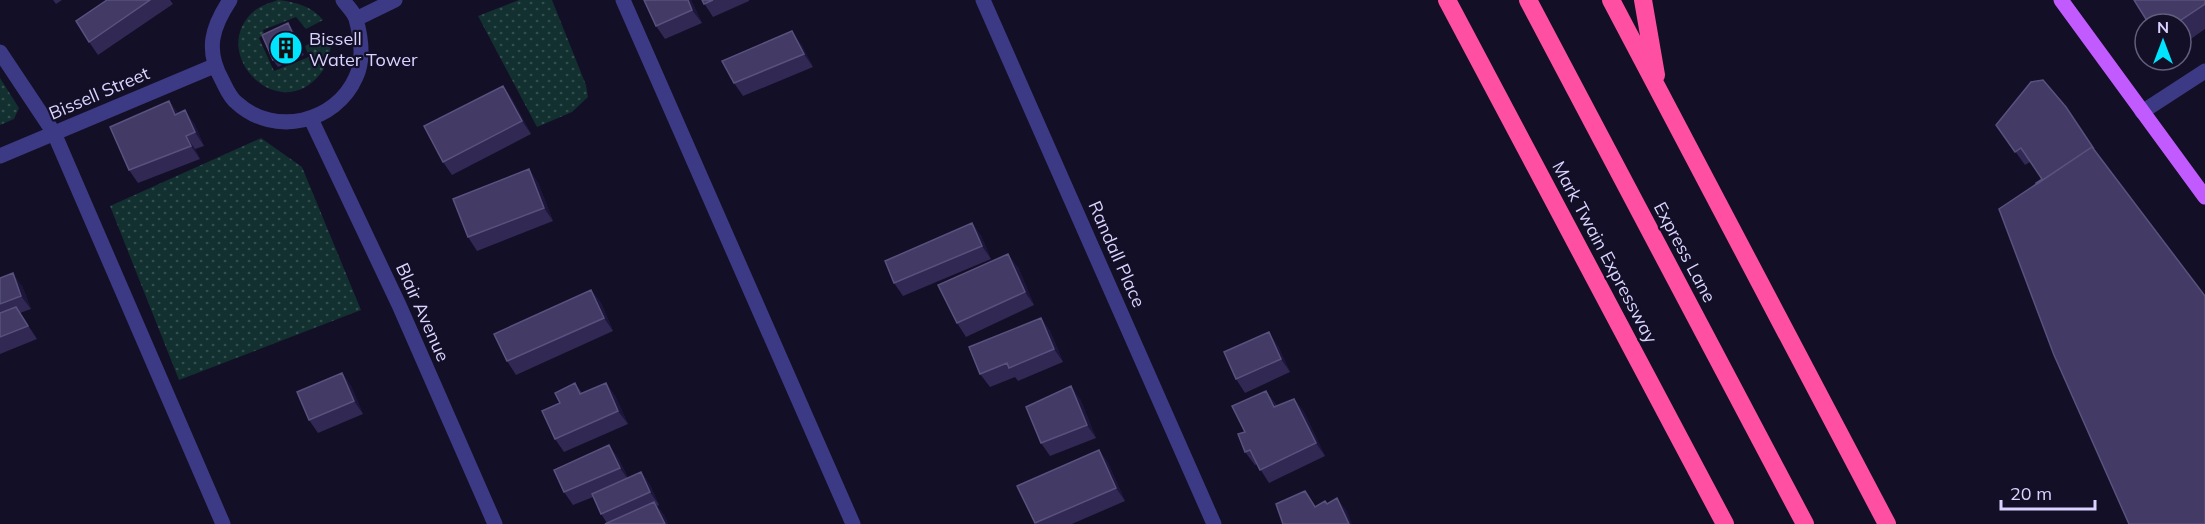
<svg xmlns="http://www.w3.org/2000/svg" width="2205" height="524" viewBox="0 0 2205 524" font-family="Mulish,sans-serif">
<style>
.grass{fill:url(#grass-dots)}
.lines{fill:none;stroke-linecap:round;stroke-linejoin:round}
.minor{stroke:#3d3a85;stroke-width:15}
.major{stroke:#c25bff;stroke-width:15}
.highway{stroke:#ff4fa3;stroke-width:18}
.wall{fill:#312854}
.shaded-wall{fill:#1d163a}
.building{fill:#433a66;stroke:#5a527e;stroke-width:1.5}
.labels{text-anchor:middle;dominant-baseline:central;stroke-width:4.5;stroke-linejoin:round;paint-order:stroke}
.poi-label{font-size:18px;fill:#d9d4ff;stroke:#130f26;text-anchor:start}
.street-label{font-size:18px;fill:#d9d4ff;stroke:#130f26}
</style>
<defs>
<pattern id="grass-dots" width="8" height="8" patternUnits="userSpaceOnUse" patternTransform="scale(1.5)"><rect width="8" height="8" fill="#12302f"/><path d="M2 2h.1M6 6h.1" fill="none" stroke="#344d4e" stroke-width="1.8" stroke-linecap="round"/></pattern>
</defs>
<rect width="100%" height="100%" fill="#130f26"/>
<path class="grass" d="M 278,0 C 295,2 312,6 323,20 L 306,29 L 296,17 L 263,30 L 264,34 L 259,38 L 274,71 L 309,57 L 305,46 L 329,34 C 333,47 329,63 321,73 C 280,127 207,54 253,12 C 259,6 270,3 278,0 Z
M 519,0 L 552,0 L 586,85 L 588,97 L 572,112 L 537,127 L 478,16 Z
M 0,78 L 19,108 L 14,119 L 0,125 Z
M 261,138 L 302,167 L 361,310 L 179,380 L 110,206 Z"/>
<g class="lines">
<path class="minor" d="M 230,0 C 212,27 205,50 222,80 C 226,88 230,98 237,103 C 274,137 336,123 356,77 C 364,60 361,37 356,19 C 354,12 347,6 343,0
M 623,0 L 853,524
M 983,0 L 1214,524
M 356,19 L 395,0
M 0,52 L 54,133 L 223,524
M 2142,112 L 2205,71
M 311,119 L 399,305 L 495,524
M 0,156 L 214,66"/>
<path class="major" d="M 2061,0 L 2205,197"/>
<path class="highway" d="M 1447,0 L 1725,524
M 1528,0 L 1805,524
M 1611,0 L 1887,524
M 1643,0 L 1656,75"/>
</g>
<path class="wall" d="M 53,0 L 62,0 L 56,4 Z
M 107,0 L 170,0 L 173,4 L 98,55 L 89,42 Z
M 644,0 L 691,0 L 702,23 L 665,39 L 656,26 Z
M 702,0 L 749,0 L 749,1 L 713,17 Z
M 2205,0 L 2205,29 L 2181,46 L 2181,24 L 2149,24 Z
M 288,23 L 293,30 L 304,55 L 278,67 L 273,60 Z
M 801,44 L 813,67 L 743,96 L 734,83 Z
M 2043,80 L 2054,355 L 2037,184 L 2042,179 L 2030,162 L 2025,165 L 1996,125 Z
M 503,86 L 512,99 L 531,134 L 452,175 L 443,162 Z
M 169,101 L 178,113 L 194,123 L 204,146 L 195,149 L 200,159 L 138,183 L 129,170 Z
M 529,169 L 538,183 L 553,221 L 477,251 L 468,237 Z
M 972,223 L 981,236 L 991,259 L 903,296 L 894,283 Z
M 1018,267 L 1034,305 L 966,337 L 957,323 Z
M 0,278 L 22,286 L 31,309 L 20,313 L 37,339 L 0,354 Z
M 591,290 L 601,303 L 613,331 L 516,375 L 507,361 Z
M 1041,318 L 1050,331 L 1063,362 L 1018,381 L 1015,377 L 990,387 L 980,374 Z
M 1278,346 L 1290,372 L 1245,393 L 1236,379 Z
M 342,373 L 351,386 L 363,414 L 318,433 L 309,420 Z
M 575,383 L 582,393 L 606,383 L 615,396 L 628,424 L 564,452 L 555,439 L 560,403 Z
M 1266,391 L 1277,406 L 1294,399 L 1304,412 L 1325,456 L 1269,483 L 1257,464 L 1255,465 L 1245,452 L 1245,432 Z
M 1080,399 L 1096,438 L 1050,456 L 1041,443 Z
M 609,445 L 618,458 L 628,478 L 641,472 L 650,485 L 659,505 L 657,506 L 664,515 L 668,524 L 605,524 L 607,523 L 601,514 L 593,497 L 573,505 L 564,492 Z
M 1099,450 L 1108,463 L 1125,501 L 1072,524 L 1036,524 L 1017,486 Z"/>
<path class="shaded-wall" d="M 688,0 L 691,0 L 702,23 L 692,10 Z
M 288,23 L 293,30 L 304,55 L 299,48 Z
M 792,31 L 801,44 L 813,67 L 804,54 Z
M 503,86 L 512,99 L 531,134 L 522,121 Z
M 169,101 L 179,114 L 175,115 Z
M 185,110 L 194,123 L 204,146 L 195,132 Z
M 186,136 L 195,149 L 200,159 L 191,146 Z
M 529,169 L 538,183 L 553,221 L 544,208 Z
M 972,223 L 981,236 L 991,259 L 982,246 Z
M 1008,254 L 1018,267 L 1034,305 L 1025,292 Z
M 13,273 L 22,286 L 31,309 L 21,296 Z
M 591,290 L 601,303 L 613,331 L 604,318 Z
M 1041,318 L 1050,331 L 1063,362 L 1054,349 Z
M 1269,332 L 1278,346 L 1290,372 L 1281,359 Z
M 342,373 L 351,386 L 363,414 L 354,401 Z
M 606,383 L 615,396 L 628,424 L 618,411 Z
M 1071,386 L 1080,399 L 1096,438 L 1087,425 Z
M 1266,391 L 1275,404 L 1283,420 L 1274,407 Z
M 1294,399 L 1304,412 L 1325,456 L 1316,443 Z
M 609,445 L 618,458 L 629,481 L 620,468 Z
M 1099,450 L 1108,463 L 1125,501 L 1116,488 Z
M 641,472 L 650,485 L 659,505 L 650,492 Z
M 1337,498 L 1347,511 L 1352,524 L 1349,524 Z
M 654,502 L 664,515 L 668,524 L 665,524 Z"/>
<path class="building" d="M 107,0 L 150,0 L 89,42 L 76,21 Z
M 644,0 L 688,0 L 692,10 L 656,26 Z
M 702,0 L 713,0 L 704,4 Z
M 2134,0 L 2205,0 L 2205,4 L 2175,24 L 2149,24 Z
M 288,23 L 299,48 L 273,60 L 262,35 Z
M 792,31 L 804,54 L 734,83 L 722,61 Z
M 2043,80 L 2066,107 L 2094,149 L 2092,147 L 2037,184 L 2036,183 L 2042,179 L 2021,148 L 2015,152 L 1996,125 L 2031,82 Z
M 503,86 L 522,121 L 443,162 L 424,126 Z
M 169,101 L 175,115 L 185,110 L 195,132 L 186,136 L 191,146 L 129,170 L 110,127 Z
M 2092,147 L 2205,296 L 2205,524 L 2129,524 L 2054,355 L 1999,209 Z
M 529,169 L 544,208 L 468,237 L 453,199 Z
M 972,223 L 982,246 L 894,283 L 885,261 Z
M 1008,254 L 1025,292 L 957,323 L 938,285 Z
M 13,273 L 21,296 L 0,304 L 0,278 Z
M 591,290 L 604,318 L 507,361 L 494,334 Z
M 16,307 L 28,326 L 0,337 L 0,313 Z
M 1041,318 L 1054,349 L 1009,368 L 1007,363 L 980,374 L 969,347 Z
M 1269,332 L 1281,359 L 1236,379 L 1224,352 Z
M 342,373 L 354,401 L 309,420 L 297,392 Z
M 575,383 L 580,394 L 606,383 L 618,411 L 555,439 L 542,411 L 560,403 L 555,393 Z
M 1071,386 L 1087,425 L 1041,443 L 1026,407 Z
M 1266,391 L 1274,407 L 1294,399 L 1316,443 L 1260,470 L 1250,450 L 1245,452 L 1238,434 L 1245,432 L 1232,406 Z
M 609,445 L 620,468 L 564,492 L 554,470 Z
M 1099,450 L 1116,488 L 1035,523 L 1017,486 Z
M 641,472 L 650,492 L 601,514 L 592,494 Z
M 1305,491 L 1315,507 L 1325,501 L 1327,504 L 1337,498 L 1349,524 L 1283,524 L 1276,504 Z
M 654,502 L 665,524 L 605,524 Z"/>
<defs>
<g id="building-disc" transform="scale(1.725)"><circle r="9.5" fill="#00e5ff" stroke="#130f26"/><path d="M-4-6H4V6H1V3H-1V6H-4ZM-2.5-4.3h1.7v1.8h-1.7ZM.8-4.3h1.7v1.8H.8ZM-2.5-1h1.7V.8h-1.7ZM.8-1h1.7V.8H.8Z" fill="#111"/></g>
</defs>
<g fill-rule="evenodd">
<use href="#building-disc" x="286" y="48"/>
</g>
<g class="labels">
<g class="poi-label">
<text x="309" y="38">Bissell<tspan x="309" dy="21">Water Tower</tspan></text>
</g>
<g class="street-label">
<text transform="translate(99 93) rotate(-23)">Bissell Street</text>
<text transform="translate(1605 252) rotate(62)">Mark Twain Expressway</text>
<text transform="translate(1685 252) rotate(62)">Express Lane</text>
<text transform="translate(1117 254) rotate(66)">Randall Place</text>
<text transform="translate(423 312) rotate(66)">Blair Avenue</text>
</g>
</g>
<g transform="translate(2163 42)"><circle r="28" fill="#130f26" stroke="#625e7d" stroke-width="1.5"/>
<path d="M0-4.5L10 22L0 15L-10 22Z" fill="#00e5ff"/>
<text y="-9" font-size="16" font-weight="bold" text-anchor="middle" fill="#d9d4ff">N</text>
</g>
<path d="M2001 500v9h94v-9" fill="none" stroke="#d9d4ff" stroke-width="3"/>
<text x="2010" y="500" font-size="18" fill="#d9d4ff" stroke="#130f26" stroke-width="4.5" paint-order="stroke">20 m</text>
</svg>
